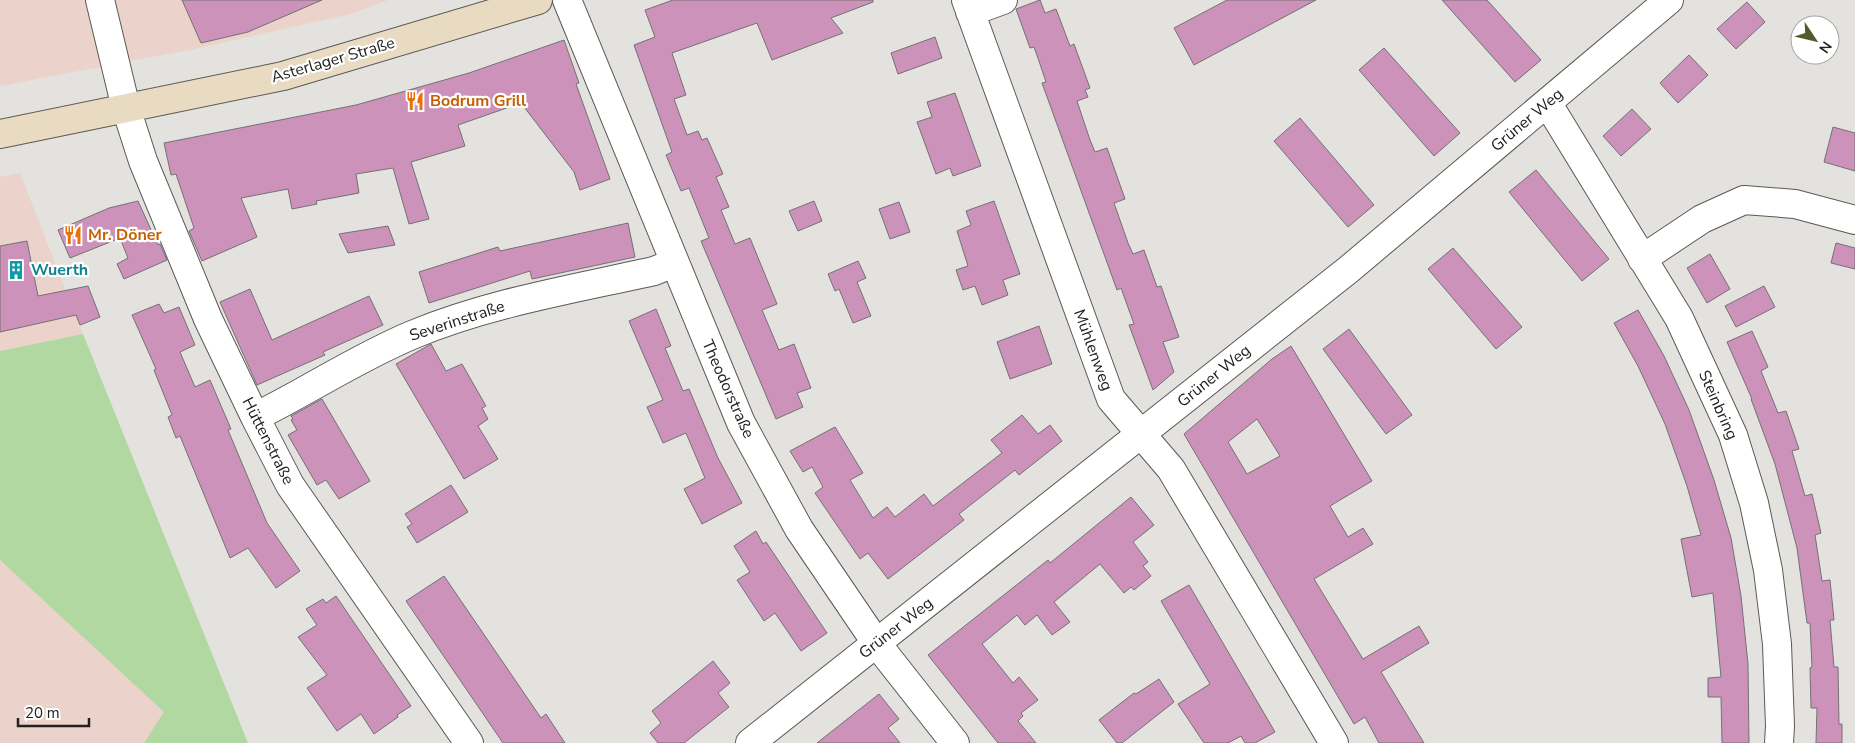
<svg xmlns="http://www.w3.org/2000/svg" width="1855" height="743" viewBox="0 0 1855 743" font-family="'Nunito Sans',sans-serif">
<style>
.commercial{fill:#ebd2ca}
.green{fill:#b2d8a2}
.building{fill:#cc92ba;stroke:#747173;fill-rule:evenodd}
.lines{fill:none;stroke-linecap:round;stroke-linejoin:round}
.street-casing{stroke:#5a5956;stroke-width:30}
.secondary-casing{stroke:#5a5956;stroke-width:30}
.street{stroke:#fff;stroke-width:28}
.secondary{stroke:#e9dbc2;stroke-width:28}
.labels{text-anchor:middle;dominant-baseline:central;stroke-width:4.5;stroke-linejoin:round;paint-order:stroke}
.street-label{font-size:16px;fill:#222120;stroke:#fff}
.food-label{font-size:16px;font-weight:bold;fill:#c56008;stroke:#fff;text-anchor:start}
.culture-label{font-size:16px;font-weight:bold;fill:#0d838f;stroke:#fff;text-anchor:start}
</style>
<rect width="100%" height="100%" fill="#e4e2df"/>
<path class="commercial" d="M 0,0 L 388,0 L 351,14 L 194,49 L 0,86 Z
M 20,173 L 83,334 L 0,351 L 0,177 Z
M 0,560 L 165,712 L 144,743 L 0,743 Z"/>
<path class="green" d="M 83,334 L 248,743 L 144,743 L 164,712 L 0,560 L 0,351 Z"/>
<path class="building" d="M 182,0 L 322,0 L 248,32 L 201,43 Z
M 673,0 L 873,0 L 873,2 L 831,18 L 843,33 L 772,60 L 757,23 L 672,53 L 686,95 L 674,99 L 687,135 L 698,131 L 702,140 L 707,138 L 723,174 L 716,177 L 729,207 L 721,210 L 735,244 L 750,238 L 777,304 L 762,310 L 779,350 L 794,344 L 811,388 L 797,393 L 803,407 L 776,419 L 701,241 L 709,238 L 689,188 L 681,191 L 666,155 L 672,152 L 634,45 L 655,37 L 645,10 Z
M 1040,0 L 1045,13 L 1056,9 L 1070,46 L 1074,44 L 1090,88 L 1085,90 L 1088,97 L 1077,101 L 1090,140 L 1095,152 L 1107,148 L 1125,199 L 1114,203 L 1128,243 L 1133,254 L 1144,250 L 1157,287 L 1161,286 L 1179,337 L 1163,342 L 1174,372 L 1153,390 L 1129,325 L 1134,324 L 1121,288 L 1117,290 L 1042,83 L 1046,82 L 1040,64 L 1034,47 L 1030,48 L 1016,9 Z
M 1227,0 L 1316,0 L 1194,65 L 1174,28 Z
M 1442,0 L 1487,0 L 1541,60 L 1515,82 Z
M 1747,2 L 1765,22 L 1736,49 L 1717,29 Z
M 935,37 L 942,58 L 898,74 L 891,53 Z
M 564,40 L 579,83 L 576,84 L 610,179 L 580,190 L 574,172 L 521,103 L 458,125 L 465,146 L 411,162 L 429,219 L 409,224 L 393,168 L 356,174 L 359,193 L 316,201 L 317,204 L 292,209 L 288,189 L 241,198 L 257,237 L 202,261 L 189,231 L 194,228 L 176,174 L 171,175 L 164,143 L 356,105 L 469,73 Z
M 1384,48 L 1460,133 L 1434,156 L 1359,70 Z
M 1689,55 L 1708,75 L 1678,103 L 1660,83 Z
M 955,93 L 981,166 L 953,176 L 950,168 L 936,174 L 917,122 L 932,117 L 927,102 Z
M 1632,109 L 1651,129 L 1621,156 L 1603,136 Z
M 1300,118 L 1374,205 L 1348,227 L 1274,141 Z
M 1833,127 L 1855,133 L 1855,171 L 1824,162 Z
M 1536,170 L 1609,259 L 1582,281 L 1509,192 Z
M 138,201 L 158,245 L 160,244 L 167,260 L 124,279 L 117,264 L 128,258 L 120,238 L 70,258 L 58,230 L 109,208 Z
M 814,201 L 822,221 L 798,231 L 789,211 Z
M 994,201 L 1020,274 L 1003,280 L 1008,295 L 982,305 L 975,286 L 963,290 L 956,270 L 968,266 L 957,231 L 971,225 L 966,211 Z
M 899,202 L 910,232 L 890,239 L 879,209 Z
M 628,223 L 635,257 L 532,279 L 530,271 L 429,303 L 419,272 L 498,247 L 500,251 Z
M 388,226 L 395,245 L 348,253 L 339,234 Z
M 27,241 L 38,296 L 88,286 L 100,317 L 80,325 L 76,315 L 0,332 L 0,246 Z
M 1836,243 L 1855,248 L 1855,269 L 1831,263 Z
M 1453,248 L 1522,327 L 1496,349 L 1428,269 Z
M 1710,254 L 1730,289 L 1707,303 L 1687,268 Z
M 858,261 L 866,278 L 857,282 L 871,316 L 853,323 L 839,289 L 835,291 L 828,274 Z
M 1764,286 L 1775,307 L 1736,327 L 1725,306 Z
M 250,289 L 272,340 L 369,296 L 383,325 L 323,352 L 325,355 L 257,385 L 220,302 Z
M 159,304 L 164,313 L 179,307 L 195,345 L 180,352 L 195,387 L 210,380 L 231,429 L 228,430 L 267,523 L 300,571 L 276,588 L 248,548 L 230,558 L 180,436 L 176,438 L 168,417 L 172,415 L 154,370 L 156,369 L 132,315 Z
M 656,309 L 671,346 L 665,348 L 683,391 L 689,389 L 718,458 L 742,503 L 702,524 L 684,489 L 705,478 L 686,433 L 663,443 L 647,407 L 663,400 L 629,321 Z
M 1638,310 L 1664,356 L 1689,410 L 1714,480 L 1731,538 L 1741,596 L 1748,664 L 1749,743 L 1722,743 L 1721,697 L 1708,697 L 1708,678 L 1721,677 L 1713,593 L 1692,597 L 1681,539 L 1701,535 L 1687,486 L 1665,424 L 1638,366 L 1614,323 Z
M 1039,326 L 1052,364 L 1010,379 L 997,342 Z
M 1349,329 L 1412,415 L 1386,434 L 1323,349 Z
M 1752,331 L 1768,367 L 1761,371 L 1778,413 L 1786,411 L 1799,449 L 1792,451 L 1805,496 L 1812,494 L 1821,533 L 1815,535 L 1822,581 L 1830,580 L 1834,620 L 1830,620 L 1834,667 L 1838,667 L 1839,724 L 1842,724 L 1842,743 L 1816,743 L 1817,708 L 1811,708 L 1810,668 L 1812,667 L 1810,623 L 1807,623 L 1797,548 L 1775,464 L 1751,399 L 1752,399 L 1727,342 Z
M 431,344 L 446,371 L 462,364 L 486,406 L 482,408 L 488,419 L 478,426 L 498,459 L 464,479 L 396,364 Z
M 1291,346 L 1372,481 L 1330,506 L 1348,537 L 1363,528 L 1373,544 L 1314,579 L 1363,659 L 1419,626 L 1429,643 L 1381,672 L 1424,743 L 1379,743 L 1365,717 L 1354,724 L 1184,434 L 1272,359 ZM 1257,419 L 1280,456 L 1247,474 L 1228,442 Z
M 322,399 L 370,481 L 339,499 L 326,480 L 317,485 L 288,435 L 297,430 L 291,420 L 293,419 L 291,416 Z
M 1022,415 L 1038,434 L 1050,425 L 1062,441 L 1019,475 L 1015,470 L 959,514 L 964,520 L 888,579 L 868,553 L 860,559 L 815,493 L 823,487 L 812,467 L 803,472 L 790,451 L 835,427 L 863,473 L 850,480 L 873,518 L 887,507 L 895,517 L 924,494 L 933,506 L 1002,453 L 991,440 Z
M 451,485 L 468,512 L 417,543 L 407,527 L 412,524 L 405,514 Z
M 1131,497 L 1154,525 L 1133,542 L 1148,562 L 1143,566 L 1151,576 L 1134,590 L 1131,587 L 1124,593 L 1100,564 L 1054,602 L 1070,622 L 1052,635 L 1037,615 L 1025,625 L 1017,615 L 982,644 L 1013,683 L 1019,677 L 1038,700 L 1021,713 L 1023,716 L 1018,721 L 1036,743 L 998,743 L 928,655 L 1048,560 L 1050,563 Z
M 756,531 L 763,544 L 766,542 L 827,633 L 801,651 L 775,613 L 764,621 L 737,580 L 750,572 L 734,546 Z
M 444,576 L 541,718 L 546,714 L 565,743 L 503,743 L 406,601 Z
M 1189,585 L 1275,732 L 1255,743 L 1245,743 L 1241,736 L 1228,743 L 1204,743 L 1178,704 L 1210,684 L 1161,601 Z
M 336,596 L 411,706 L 397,715 L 398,717 L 374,734 L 361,714 L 337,731 L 307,688 L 327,675 L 298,637 L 317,625 L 306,609 L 323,599 L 326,603 Z
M 713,661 L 730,683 L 718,693 L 729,707 L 684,743 L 658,743 L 650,733 L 661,723 L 652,711 Z
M 1159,679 L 1174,702 L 1122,743 L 1117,743 L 1099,720 L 1134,693 L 1136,694 Z
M 879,694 L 899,719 L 888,728 L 900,743 L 817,743 Z"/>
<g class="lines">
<g class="street-casing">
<path id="street" d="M 100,0 L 126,108 L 143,161 L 208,319 L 255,417 L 290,485 L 469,743
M 567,0 L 741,423 L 799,529 L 877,644 L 955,743
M 966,0 L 1111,399 L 1171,469 L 1334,743
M 970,12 L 1003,0
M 1548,104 L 1679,318 L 1733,435 L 1754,503 L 1768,570 L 1777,644 L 1780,726 L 1779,743
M 1642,259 L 1702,219 L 1744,200 L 1795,204 L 1855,220
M 255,417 C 308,391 357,358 412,335 C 489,303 573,289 654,271 L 674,263
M 750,743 L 1348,270 L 1669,0"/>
</g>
<g class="secondary-casing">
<path id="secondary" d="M 0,134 L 283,76 L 538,0"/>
</g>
<use href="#street" class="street"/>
<use href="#secondary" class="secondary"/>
</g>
<defs>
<g id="restaurant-bare" transform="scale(1.5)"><path d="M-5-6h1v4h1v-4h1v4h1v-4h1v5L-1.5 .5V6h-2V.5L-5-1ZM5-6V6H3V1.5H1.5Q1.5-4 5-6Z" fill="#e8710a" stroke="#fff" stroke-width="2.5" paint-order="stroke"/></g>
<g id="building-bare" transform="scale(1.5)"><path d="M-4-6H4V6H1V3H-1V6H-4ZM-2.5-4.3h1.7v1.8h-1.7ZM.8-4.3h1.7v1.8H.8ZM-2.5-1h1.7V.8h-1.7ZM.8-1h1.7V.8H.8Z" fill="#0f9aa8" stroke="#fff" stroke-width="2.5" paint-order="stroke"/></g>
</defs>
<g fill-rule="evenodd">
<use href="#restaurant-bare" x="415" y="101"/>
<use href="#restaurant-bare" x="73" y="235"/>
<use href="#building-bare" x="16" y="270"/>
</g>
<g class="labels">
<g class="street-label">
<text transform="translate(333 60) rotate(-16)">Asterlager Straße</text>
<text transform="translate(1527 120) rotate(-40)">Grüner Weg</text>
<text transform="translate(457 321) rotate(-18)">Severinstraße</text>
<text transform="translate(1093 350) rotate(70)">Mühlenweg</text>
<text transform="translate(1214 376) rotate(-39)">Grüner Weg</text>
<text transform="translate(728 389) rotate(66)">Theodorstraße</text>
<text transform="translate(1718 405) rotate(66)">Steinbring</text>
<text transform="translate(268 441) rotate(63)">Hüttenstraße</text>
<text transform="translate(896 628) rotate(-38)">Grüner Weg</text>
</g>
<g class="food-label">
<text x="430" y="101">Bodrum Grill</text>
<text x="88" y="235">Mr. Döner</text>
</g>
<g class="culture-label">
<text x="31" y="270">Wuerth</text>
</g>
</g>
<g transform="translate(1815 40) rotate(125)"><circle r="24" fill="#ffffff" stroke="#a7a6a6"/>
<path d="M0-4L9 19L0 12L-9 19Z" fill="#515b2b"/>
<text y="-8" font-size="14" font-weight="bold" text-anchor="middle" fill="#222120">N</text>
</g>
<path d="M18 718v8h71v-8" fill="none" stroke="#222120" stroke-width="2.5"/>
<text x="25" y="718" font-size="15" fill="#222120" stroke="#ffffff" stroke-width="4" paint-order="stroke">20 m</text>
</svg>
